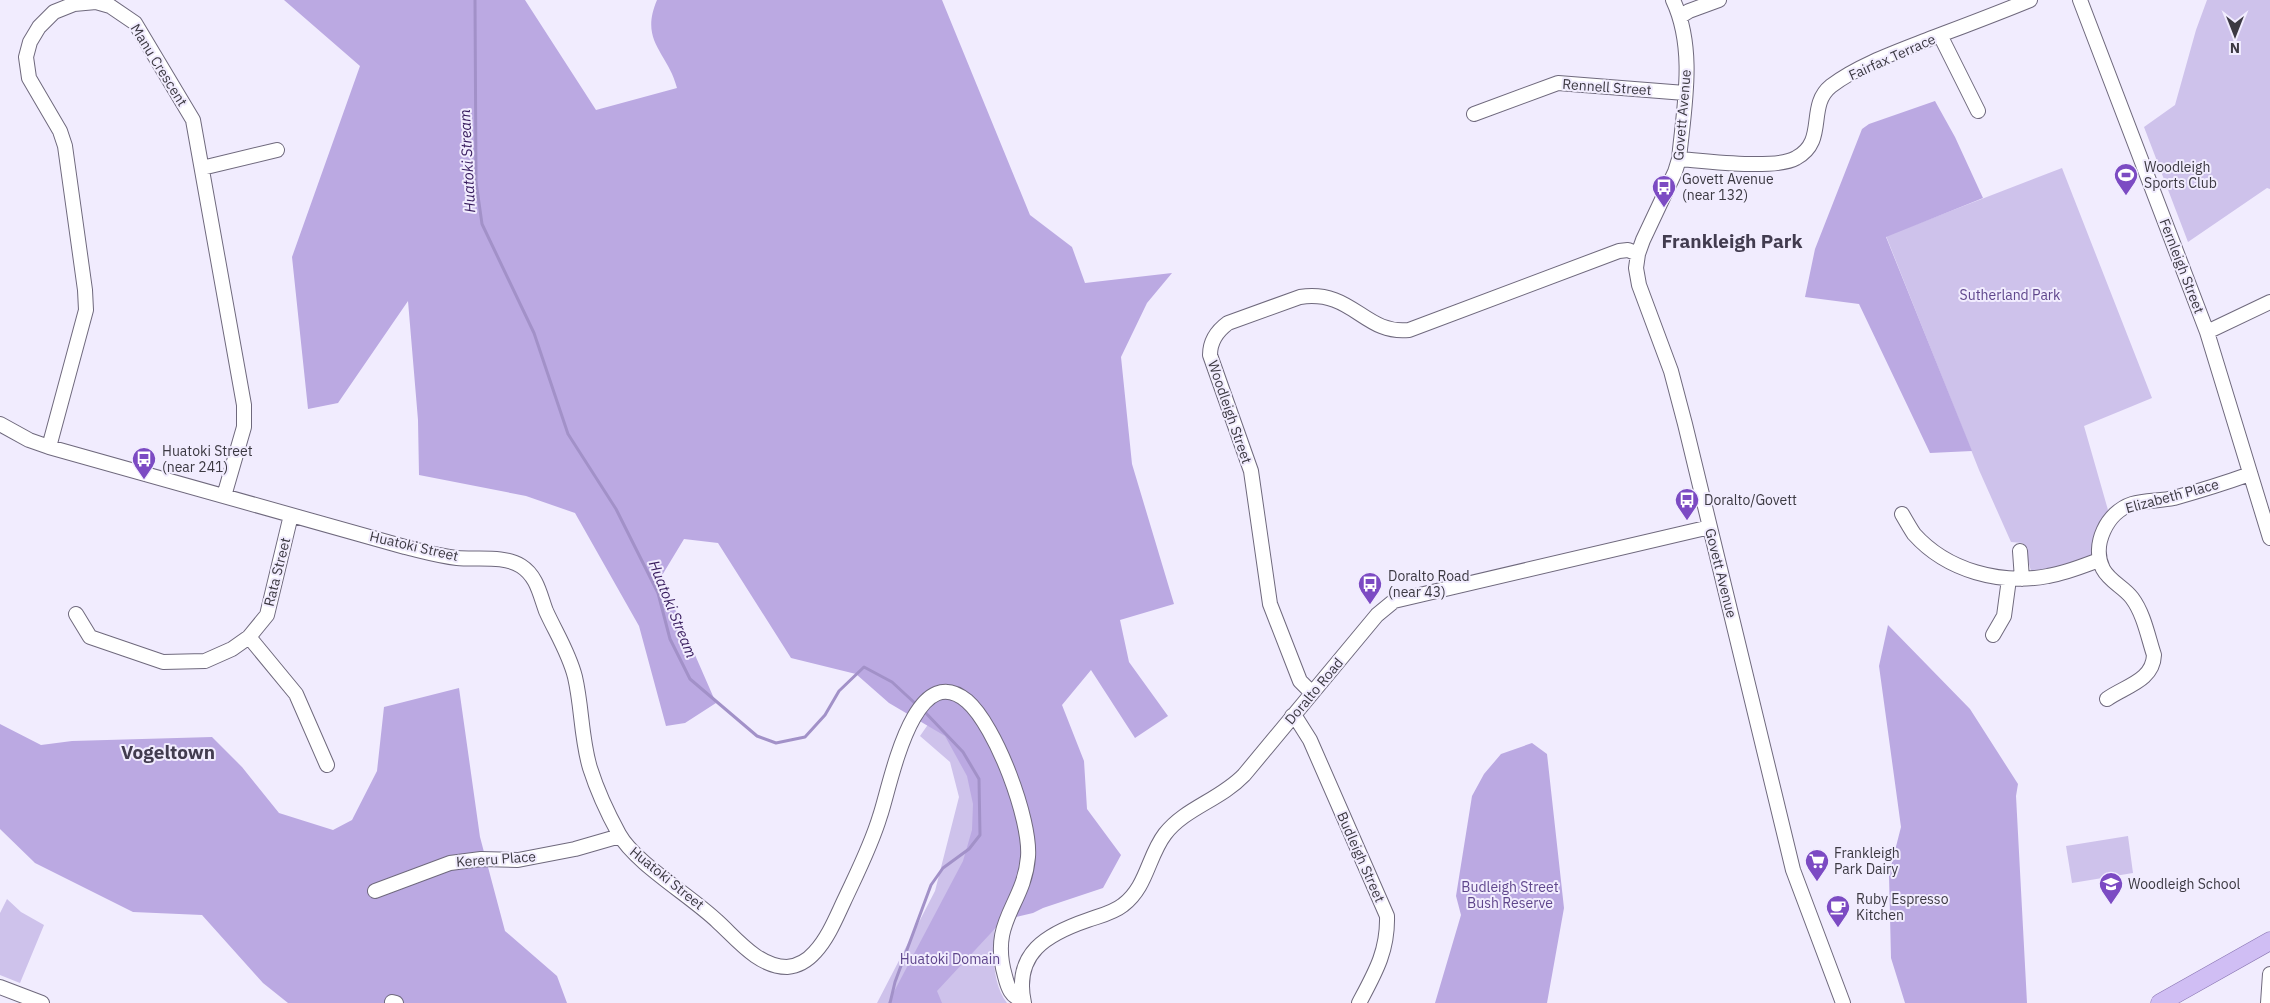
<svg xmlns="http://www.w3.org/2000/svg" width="2270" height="1003" viewBox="0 0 2270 1003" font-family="'IBM Plex Sans',sans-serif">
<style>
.green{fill:#cec2eb}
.forest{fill:#bba9e2}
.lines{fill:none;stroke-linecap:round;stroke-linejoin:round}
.stream{stroke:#a291c8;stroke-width:3}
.minor-casing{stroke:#6f697d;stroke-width:16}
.major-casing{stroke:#8874b1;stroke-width:19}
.minor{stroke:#fff;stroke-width:14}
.major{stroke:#d0bef4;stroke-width:18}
.labels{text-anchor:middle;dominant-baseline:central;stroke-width:4;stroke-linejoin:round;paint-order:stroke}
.street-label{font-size:14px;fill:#3c3942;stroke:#f1ecfe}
.poi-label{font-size:14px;fill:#3c3942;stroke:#f1ecfe;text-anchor:start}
.park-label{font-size:14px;fill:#5f468c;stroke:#f1ecfe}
.water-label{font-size:15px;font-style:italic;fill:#371b5d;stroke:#f1ecfe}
.district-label{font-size:19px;font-weight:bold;fill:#423c4f;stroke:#f1ecfe}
</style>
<rect width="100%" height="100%" fill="#f1ecfe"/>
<path class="green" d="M 2207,0 L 2270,0 L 2270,189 L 2267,188 L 2188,242 L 2144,127 L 2175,105 L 2196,30 Z
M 2062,168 L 2152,398 L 2084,426 L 2108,510 L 2094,536 L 2093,556 L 2048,571 L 2031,571 L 2023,543 L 2011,542 L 1979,470 L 1886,236 Z
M 943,703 L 960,705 L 996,920 C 992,944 991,983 1007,1003 L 877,1003 L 935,891 L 959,797 L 950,762 L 920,736 Z
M 2128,836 L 2133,873 L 2072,883 L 2066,846 Z
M 7,899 L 21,912 L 44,925 L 20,983 L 0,975 L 0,913 Z"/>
<path class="forest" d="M 284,0 L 525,0 L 596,110 L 677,88 C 668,52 639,42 657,0 L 942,0 L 1030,215 L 1072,247 L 1085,283 L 1172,273 L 1147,303 L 1121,357 L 1132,464 L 1174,604 L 1120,620 L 1129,662 L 1168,716 L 1135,738 L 1091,670 L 1062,705 L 1084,761 L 1087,809 L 1121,855 L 1103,888 L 1043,908 L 1033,913 L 1003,920 L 937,991 L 942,1003 L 888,1003 L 963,861 L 972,830 L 973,804 L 967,776 L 945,736 L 889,703 L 856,674 L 791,658 L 718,543 L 684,539 L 661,577 L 716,703 L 685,723 L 666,726 L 639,626 L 575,513 L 526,496 L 419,475 L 418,420 L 408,301 L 338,403 L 308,409 L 292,257 L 360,66 Z
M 1935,101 L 1955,137 L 1983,198 L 1886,237 L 1972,451 L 1930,453 L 1859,304 L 1805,297 L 1815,249 L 1862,129 L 1869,124 Z
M 1888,625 L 1970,709 L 2018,784 L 2016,796 L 2027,1003 L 1905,1003 L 1891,958 L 1889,874 L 1901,827 L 1879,666 Z
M 459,688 L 480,837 L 505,931 L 557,976 L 567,1003 L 288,1003 L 263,983 L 202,915 L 133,912 L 35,863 L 0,829 L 0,724 L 41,745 L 72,741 L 212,737 L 242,767 L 279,813 L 333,830 L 352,820 L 377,771 L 384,707 Z
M 1532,743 L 1547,754 L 1564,908 L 1547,1003 L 1435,1003 L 1461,915 L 1456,896 L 1472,796 L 1484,774 L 1501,754 Z"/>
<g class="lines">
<path class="stream" d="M 475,0 L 476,182 L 482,224 L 534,333 L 568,434 L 616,509 L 658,593 L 670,639 L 690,679 L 757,736 L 776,743 L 805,737 L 825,715 L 839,691 L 864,667 L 892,682 L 918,706
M 890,1003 L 895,982 L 931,885 L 943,868 L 969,849 L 980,835 L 979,779 L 963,752 L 923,710"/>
<g class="minor-casing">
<path id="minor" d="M 1673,0 C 1696,49 1684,107 1679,159 L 1675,172 L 1643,240 L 1638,254 L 1636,268 L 1639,285 L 1671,371 L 1685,424 L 1793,870 L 1843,1003
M 2080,0 L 2207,332 L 2270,538
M 1681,16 L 1689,11 L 1719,0
M 1940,35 L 1978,111
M 1474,114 L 1558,83 L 1685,93
M 1679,159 C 1705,161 1775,170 1796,158 C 1828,141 1806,106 1831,86 C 1857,66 1896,52 1927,40 C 1961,27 1996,14 2030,0
M 202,168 L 277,150
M 2207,332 L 2270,302
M 0,424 L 29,440 L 49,447 L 405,547 C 422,551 439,556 457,558 C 477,560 504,555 521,566 C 537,576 540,595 546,611 C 556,633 569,653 575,677 C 582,707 581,738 590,768 C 597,790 608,814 619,834 C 635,863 691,896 717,921 C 736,938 758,967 787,967 C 798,966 808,960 815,952 C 828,938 836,918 844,901 C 857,873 871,846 880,816 C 890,788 913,656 967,701 C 996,726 1031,820 1028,857 C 1024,906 989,920 1005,976 C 1008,988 1011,997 1023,1000
M 49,447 L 86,310 L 85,290 L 65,146 L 60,131 L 29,78 L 26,57 L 30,42 L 39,27 L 54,12 L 74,4 L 96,2 L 110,6 L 135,23 L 193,120 L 244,405 L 244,427 L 224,496
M 1902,514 C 1906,521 1910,528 1914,534 C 1947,571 2001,585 2048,576 C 2066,573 2083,566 2099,560
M 2020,551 L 2022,579
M 76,614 L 90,637 L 163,662 L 205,661 L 232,649 L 249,637 L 267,615 L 291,515
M 1993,635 L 2004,616 L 2009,579
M 249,637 L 296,694 L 327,765
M 1312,693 L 1300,681 L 1270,604 L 1251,471 L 1210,355 C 1210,342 1217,331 1228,323 L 1300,297 C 1353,289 1364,335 1409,330 L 1619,251 L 1628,250 L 1638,254
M 2107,699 C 2125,686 2153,681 2154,655 C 2148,637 2144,614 2132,598 C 2124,587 2110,582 2103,569 C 2091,545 2107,512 2132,504 C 2145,500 2160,501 2174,498 C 2199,491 2225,483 2250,474
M 1292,716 L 1298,721 L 1310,740 L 1387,916 C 1388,951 1375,973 1359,1003
M 375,891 L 450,863 L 481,859 L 518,860 L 575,849 L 620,836
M 0,987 L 42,1003
M 392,1002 L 396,1003
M 1024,1003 C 1013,953 1047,934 1088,920 C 1099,916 1113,913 1123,905 C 1147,887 1148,856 1165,834 C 1185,808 1220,800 1244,775 L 1377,615 L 1394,601 L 1710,527
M 2268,1003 L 2270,974"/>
</g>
<g class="major-casing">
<path id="major" d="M 2160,1003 L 2270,941"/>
</g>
<use href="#minor" class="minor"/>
<use href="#major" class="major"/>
</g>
<defs>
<g id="stadium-pin" transform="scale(1.25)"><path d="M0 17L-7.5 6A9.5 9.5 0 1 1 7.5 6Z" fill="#7c4bc3" stroke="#f1ecfe"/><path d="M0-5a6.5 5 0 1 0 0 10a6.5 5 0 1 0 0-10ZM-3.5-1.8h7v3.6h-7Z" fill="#fff"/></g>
<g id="bus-pin" transform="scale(1.25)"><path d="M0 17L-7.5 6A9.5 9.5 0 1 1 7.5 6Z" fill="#7c4bc3" stroke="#f1ecfe"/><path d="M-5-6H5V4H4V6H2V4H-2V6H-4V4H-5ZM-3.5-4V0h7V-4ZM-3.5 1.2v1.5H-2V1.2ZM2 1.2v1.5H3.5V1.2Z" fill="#fff"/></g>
<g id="supermarket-pin" transform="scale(1.25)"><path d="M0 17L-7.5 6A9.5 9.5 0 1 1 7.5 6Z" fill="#7c4bc3" stroke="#f1ecfe"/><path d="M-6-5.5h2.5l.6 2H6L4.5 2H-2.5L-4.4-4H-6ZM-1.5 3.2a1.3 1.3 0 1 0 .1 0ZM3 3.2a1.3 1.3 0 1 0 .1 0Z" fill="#fff"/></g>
<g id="school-pin" transform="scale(1.25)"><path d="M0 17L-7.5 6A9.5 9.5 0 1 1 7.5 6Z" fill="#7c4bc3" stroke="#f1ecfe"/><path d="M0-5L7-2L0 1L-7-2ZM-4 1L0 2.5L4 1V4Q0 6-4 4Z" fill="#fff"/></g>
<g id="cafe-pin" transform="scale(1.25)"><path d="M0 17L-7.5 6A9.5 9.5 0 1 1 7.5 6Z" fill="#7c4bc3" stroke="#f1ecfe"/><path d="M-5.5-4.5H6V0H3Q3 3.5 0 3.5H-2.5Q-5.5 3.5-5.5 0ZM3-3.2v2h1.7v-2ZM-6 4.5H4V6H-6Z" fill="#fff"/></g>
</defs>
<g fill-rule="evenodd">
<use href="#stadium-pin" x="2126" y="175"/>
<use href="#bus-pin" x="1664" y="187"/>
<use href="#bus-pin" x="144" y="459"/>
<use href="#bus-pin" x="1687" y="500"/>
<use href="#bus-pin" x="1370" y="584"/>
<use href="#supermarket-pin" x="1817" y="861"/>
<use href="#school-pin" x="2111" y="884"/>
<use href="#cafe-pin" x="1838" y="907"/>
</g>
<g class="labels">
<g class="street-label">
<text transform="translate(1892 57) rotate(-24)">Fairfax Terrace</text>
<text transform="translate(159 65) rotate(58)">Manu Crescent</text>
<text transform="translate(1607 87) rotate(4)">Rennell Street</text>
<text transform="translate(1682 115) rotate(-85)">Govett Avenue</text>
<text transform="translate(2182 266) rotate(69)">Fernleigh Street</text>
<text transform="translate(1230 412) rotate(71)">Woodleigh Street</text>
<text transform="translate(2172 496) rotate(-15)">Elizabeth Place</text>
<text transform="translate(414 546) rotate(13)">Huatoki Street</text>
<text transform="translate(277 572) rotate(-76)">Rata Street</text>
<text transform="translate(1721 573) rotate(76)">Govett Avenue</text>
<text transform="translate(1314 691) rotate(-50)">Doralto Road</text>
<text transform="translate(1361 857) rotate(66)">Budleigh Street</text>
<text transform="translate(496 859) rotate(-4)">Kereru Place</text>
<text transform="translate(667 878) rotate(39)">Huatoki Street</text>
</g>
<g class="poi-label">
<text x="2144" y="167">Woodleigh<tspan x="2144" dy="16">Sports Club</tspan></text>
<text x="1682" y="179">Govett Avenue<tspan x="1682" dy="16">(near 132)</tspan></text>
<text x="162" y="451">Huatoki Street<tspan x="162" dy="16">(near 241)</tspan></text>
<text x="1704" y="500">Doralto/Govett</text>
<text x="1388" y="576">Doralto Road<tspan x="1388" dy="16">(near 43)</tspan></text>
<text x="1834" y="853">Frankleigh<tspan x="1834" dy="16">Park Dairy</tspan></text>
<text x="2128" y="884">Woodleigh School</text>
<text x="1856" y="899">Ruby Espresso<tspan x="1856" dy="16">Kitchen</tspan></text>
</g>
<g class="park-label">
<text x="2010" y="295">Sutherland Park</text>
<text x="1510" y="887">Budleigh Street<tspan x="1510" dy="16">Bush Reserve</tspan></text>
<text x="950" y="959">Huatoki Domain</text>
</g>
<g class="water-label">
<text transform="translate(467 161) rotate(-93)">Huatoki Stream</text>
<text transform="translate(673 609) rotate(68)">Huatoki Stream</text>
</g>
<g class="district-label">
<text x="1732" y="241">Frankleigh Park</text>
<text x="168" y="752">Vogeltown</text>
</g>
</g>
<g transform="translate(2235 35) rotate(180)" stroke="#f1ecfe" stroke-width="4" paint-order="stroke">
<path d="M0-4L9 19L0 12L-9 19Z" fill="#3c3942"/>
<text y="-8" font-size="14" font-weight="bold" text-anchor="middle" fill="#3c3942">N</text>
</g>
</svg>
